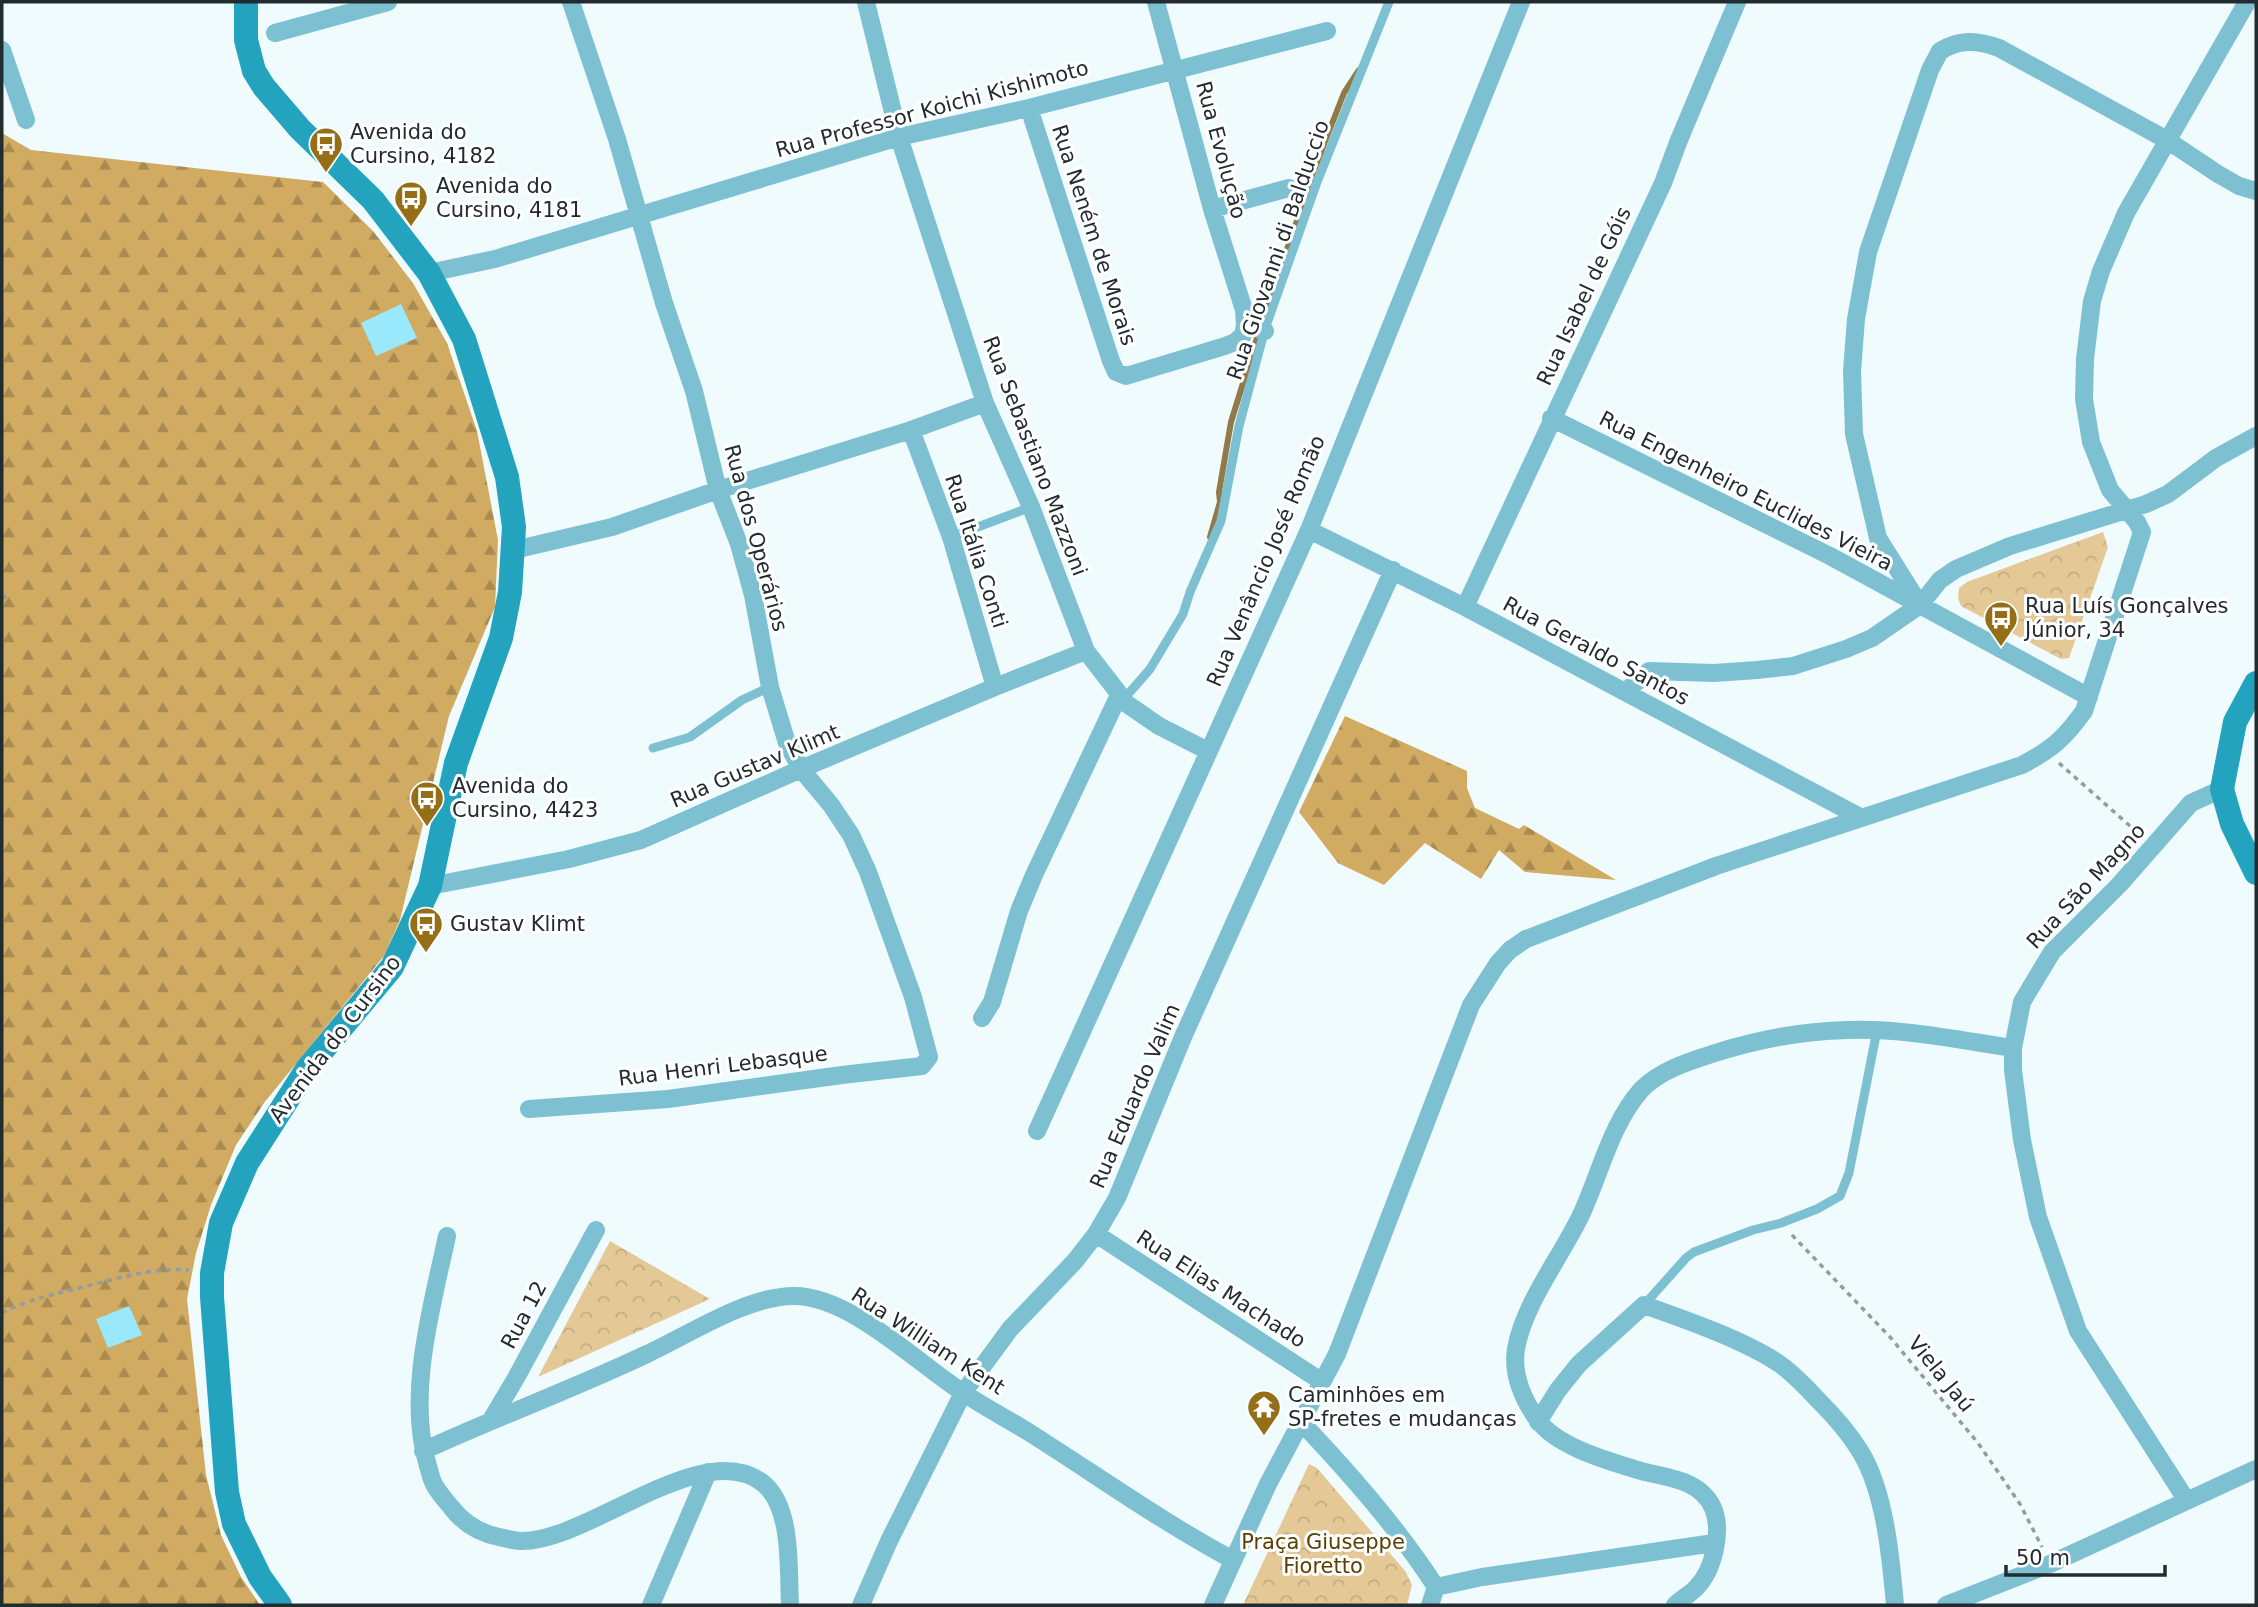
<svg xmlns="http://www.w3.org/2000/svg" width="2258" height="1607" viewBox="0 0 2258 1607" font-family="'DejaVu Sans',sans-serif">
<style>
.forest{fill:url(#forest-firs)}
.park{fill:url(#park-crowns)}
.lines{fill:none;stroke-linecap:round;stroke-linejoin:round}
.stream{stroke:#917a48;stroke-width:6}
.building{fill:#9ae8fc}
.path{stroke:#929da0;stroke-width:3.5;stroke-dasharray:5 5;stroke-linecap:butt}
.service{stroke:#7dc0d2;stroke-width:9}
.minor{stroke:#7dc0d2;stroke-width:18}
.secondary{stroke:#23a3be;stroke-width:24}
.labels{text-anchor:middle;dominant-baseline:central;stroke-width:6;stroke-linejoin:round;paint-order:stroke}
.street-label{font-size:21px;fill:#222c2f;stroke:#fff}
.poi-label{font-size:21px;fill:#222c2f;stroke:#fff;text-anchor:start}
.park-label{font-size:21px;fill:#594001;stroke:#fff}
</style>
<defs>
<pattern id="forest-firs" width="22" height="20" patternUnits="userSpaceOnUse" patternTransform="scale(1.75)"><rect width="22" height="20" fill="#d1ab62"/><path d="M5 1l3.5 6h-7zM16 11l3.5 6h-7z" fill="#a98b51"/></pattern>
<pattern id="park-crowns" width="20" height="18" patternUnits="userSpaceOnUse" patternTransform="scale(1.75)"><rect width="20" height="18" fill="#e4c996"/><path d="M2 6a3 3 0 1 1 6 0M12 15a3 3 0 1 1 6 0" fill="none" stroke="#c3ad82"/></pattern>
</defs>
<rect width="100%" height="100%" fill="#f0fbfe"/>
<path class="forest" d="M 2,133 L 31,150 L 323,182 L 373,231 L 413,283 L 447,343 L 477,431 L 498,540 L 495,607 L 449,716 L 400,920 L 384,956 L 264,1103 L 236,1145 L 211,1205 L 196,1253 L 187,1299 L 206,1475 L 221,1535 L 241,1577 L 260,1605 L 2,1605 Z
M 1345,716 L 1467,771 L 1467,788 L 1475,808 L 1519,829 L 1524,825 L 1616,880 L 1525,872 L 1499,850 L 1481,879 L 1425,843 L 1384,885 L 1338,863 L 1299,812 Z"/>
<path class="park" d="M 2103,532 L 2108,547 L 2069,658 L 2061,659 L 1961,606 L 1958,598 L 1959,588 L 1967,582 Z
M 610,1241 L 710,1299 L 538,1377 Z
M 1309,1464 L 1317,1468 L 1406,1572 L 1412,1585 L 1407,1605 L 1243,1605 Z"/>
<g class="lines">
<path class="stream" d="M 1210,537 L 1220,502 L 1219,492 L 1231,422 L 1266,309 L 1324,144 L 1344,93 L 1359,70"/>
</g>
<path class="building" d="M 401,304 L 417,338 L 376,356 L 361,323 Z
M 129,1306 L 142,1335 L 108,1348 L 96,1319 Z"/>
<g class="lines">
<path class="path" d="M 2,598 L 9,595
M 2059,763 L 2139,834
M 1792,1235 L 1890,1337 L 1978,1443 L 2020,1504 L 2042,1547
M 2,1313 C 31,1298 60,1293 91,1285 C 123,1277 156,1267 189,1270"/>
<path class="service" d="M 951,537 L 1031,507
M 1123,700 L 1150,669 L 1183,614 L 1190,592 L 1221,521 L 1239,426 L 1265,329 L 1317,182 L 1389,2
M 653,748 L 690,737 L 742,700 L 770,687
M 1644,1305 L 1686,1258 L 1694,1252 L 1753,1230 L 1781,1223 L 1817,1209 L 1840,1196 L 1849,1173 L 1877,1030"/>
<path class="minor" d="M 866,2 L 899,137 L 985,403 L 1031,507 L 1086,651 L 1127,704 L 1159,726 L 1208,751
M 275,33 L 388,2
M 2,50 L 26,120
M 1029,108 L 1111,361 L 1116,372 L 1126,376 L 1225,346 L 1235,342 L 1243,335 L 1245,325 L 1244,310 L 1212,209 L 1156,2
M 1212,209 L 1289,188
M 429,273 L 495,259 L 899,137 L 1029,108 L 1327,31
M 1245,325 L 1265,331
M 1551,418 L 1830,556 L 2089,697
M 911,430 L 951,537 L 995,687
M 1309,530 L 1465,607 L 1860,817
M 514,550 L 612,527 L 718,490 L 911,430 L 985,403
M 1920,605 L 1878,538 L 1854,434 L 1852,371 L 1856,319 L 1868,252 L 1930,70 L 1940,51 C 1960,39 1977,40 1999,48 L 2167,140 L 2218,174 L 2239,186 L 2256,191
M 1465,607 L 1663,183 L 1679,140 L 1737,2
M 1625,692 L 1649,671 L 1714,673 L 1757,670 L 1793,666 L 1846,649 L 1872,638 L 1920,605 L 1940,580 L 1956,569 L 2010,546 L 2146,504 L 2168,494 L 2216,458 L 2256,436
M 430,886 L 569,859 L 641,840 L 801,769 L 995,687 L 1086,651
M 982,1018 L 992,1002 L 1019,911 L 1034,875 L 1119,695
M 529,1109 L 668,1099 L 842,1075 L 922,1066 L 929,1057 L 913,997 L 868,872 L 851,835 L 831,805 L 801,769 L 787,743 L 770,687 L 753,595 L 739,544 L 718,490 L 694,391 L 664,303 L 617,139 L 571,2
M 1037,1131 L 1309,530 L 1521,2
M 1096,1234 L 1321,1381
M 447,1236 C 432,1306 406,1396 428,1466 C 430,1472 431,1480 435,1486 C 439,1493 445,1500 451,1507 C 463,1523 479,1533 499,1537 C 505,1538 513,1541 520,1541 C 588,1543 704,1434 764,1484 C 793,1509 788,1570 790,1605
M 491,1420 L 516,1378 L 596,1230
M 1538,1422 L 1558,1390 L 1579,1364 L 1644,1305 C 1684,1319 1747,1341 1781,1365 C 1795,1375 1807,1388 1819,1401 C 1834,1416 1849,1433 1860,1451 C 1885,1491 1891,1559 1895,1605
M 1302,1423 C 1351,1475 1397,1527 1436,1587
M 423,1451 C 497,1417 573,1389 647,1354 C 690,1334 747,1296 794,1296 C 850,1296 916,1362 962,1392 C 984,1407 1008,1419 1030,1433 C 1098,1476 1162,1522 1233,1560
M 2187,1501 L 2078,1331 L 2038,1217 L 2022,1140 L 2013,1070 L 2013,1048 L 2022,1002 L 2052,952 L 2119,885 L 2191,803 L 2222,789
M 1436,1587 L 1482,1577 L 1714,1543
M 651,1605 L 708,1472
M 861,1605 L 889,1541 L 963,1393 L 1010,1329 L 1075,1261 L 1096,1234 L 1117,1198 L 1183,1037 L 1393,570
M 1213,1605 L 1268,1484 L 1337,1354 L 1471,1005 L 1498,963 L 1510,950 L 1526,939 L 1716,866 L 2022,765 C 2052,749 2064,739 2084,711 L 2142,532 L 2137,522 L 2110,490 L 2091,442 L 2084,399 L 2085,359 L 2092,301 L 2101,271 L 2126,213 L 2247,2
M 1430,1605 L 1436,1587
M 1675,1605 C 1681,1599 1689,1595 1696,1588 C 1713,1571 1723,1532 1713,1508 C 1700,1479 1667,1478 1641,1471 C 1609,1461 1556,1447 1537,1419 C 1523,1399 1512,1374 1516,1349 C 1524,1303 1561,1257 1581,1215 C 1600,1174 1611,1124 1641,1090 C 1659,1071 1687,1062 1712,1054 C 1755,1040 1803,1031 1848,1030 C 1903,1028 1959,1040 2013,1048
M 1946,1605 L 2050,1564 L 2256,1469"/>
<path class="secondary" d="M 246,2 L 246,40 L 254,71 L 264,87 L 300,129 L 373,200 L 429,273 L 464,339 L 507,477 L 514,527 L 510,592 L 501,638 L 456,763 L 430,886 L 392,967 L 307,1069 L 247,1163 L 221,1223 L 212,1273 L 212,1297 L 227,1492 L 234,1524 L 260,1577 L 280,1605
M 2256,683 L 2235,722 L 2222,789 L 2232,824 L 2256,873"/>
</g>
<defs>
<g id="bus-pin" transform="scale(1.75)"><path d="M0 17L-7.5 6A9.5 9.5 0 1 1 7.5 6Z" fill="#956f18" stroke="#fff"/><path d="M-5-6H5V4H4V6H2V4H-2V6H-4V4H-5ZM-3.5-4V0h7V-4ZM-3.5 1.2v1.5H-2V1.2ZM2 1.2v1.5H3.5V1.2Z" fill="#fff"/></g>
<g id="temple-pin" transform="scale(1.75)"><path d="M0 17L-7.5 6A9.5 9.5 0 1 1 7.5 6Z" fill="#956f18" stroke="#fff"/><path d="M0-6L5-2H3V0L6.5 2.5H4V6H1.5V3h-3V6H-4V2.5H-6.5L-3 0V-2H-5Z" fill="#fff"/></g>
</defs>
<g fill-rule="evenodd">
<use href="#bus-pin" x="326" y="144"/>
<use href="#bus-pin" x="411" y="198"/>
<use href="#bus-pin" x="2001" y="618"/>
<use href="#bus-pin" x="427" y="798"/>
<use href="#bus-pin" x="426" y="924"/>
<use href="#temple-pin" x="1264" y="1407"/>
</g>
<g class="labels">
<g class="street-label">
<text transform="translate(932 109) rotate(-15)">Rua Professor Koichi Kishimoto</text>
<text transform="translate(1221 150) rotate(75)">Rua Evolução</text>
<text transform="translate(1094 235) rotate(72)">Rua Neném de Morais</text>
<text transform="translate(1278 250) rotate(-71)">Rua Giovanni di Balduccio</text>
<text transform="translate(1584 296) rotate(-65)">Rua Isabel de Góis</text>
<text transform="translate(1035 456) rotate(69)">Rua Sebastiano Mazzoni</text>
<text transform="translate(1746 491) rotate(27)">Rua Engenheiro Euclides Vieira</text>
<text transform="translate(756 538) rotate(75)">Rua dos Operários</text>
<text transform="translate(976 551) rotate(72)">Rua Itália Conti</text>
<text transform="translate(1266 561) rotate(-67)">Rua Venâncio José Romão</text>
<text transform="translate(1596 651) rotate(28)">Rua Geraldo Santos</text>
<text transform="translate(755 766) rotate(-23)">Rua Gustav Klimt</text>
<text transform="translate(2086 886) rotate(-47)">Rua São Magno</text>
<text transform="translate(335 1039) rotate(-53)">Avenida do Cursino</text>
<text transform="translate(723 1066) rotate(-7)">Rua Henri Lebasque</text>
<text transform="translate(1135 1096) rotate(-67)">Rua Eduardo Valim</text>
<text transform="translate(1221 1289) rotate(33)">Rua Elias Machado</text>
<text transform="translate(524 1315) rotate(-62)">Rua 12</text>
<text transform="translate(928 1341) rotate(33)">Rua William Kent</text>
<text transform="translate(1941 1374) rotate(51)">Viela Jaú</text>
</g>
<g class="poi-label">
<text x="350" y="132">Avenida do<tspan x="350" dy="24">Cursino, 4182</tspan></text>
<text x="436" y="186">Avenida do<tspan x="436" dy="24">Cursino, 4181</tspan></text>
<text x="2025" y="606">Rua Luís Gonçalves<tspan x="2025" dy="24">Júnior, 34</tspan></text>
<text x="452" y="786">Avenida do<tspan x="452" dy="24">Cursino, 4423</tspan></text>
<text x="450" y="924">Gustav Klimt</text>
<text x="1288" y="1395">Caminhões em<tspan x="1288" dy="24">SP-fretes e mudanças</tspan></text>
</g>
<g class="park-label">
<text x="1323" y="1542">Praça Giuseppe<tspan x="1323" dy="24">Fioretto</tspan></text>
</g>
</g>
<rect width="2258" height="1607" fill="none" stroke="#222c2f" stroke-width="7"/>
<path d="M2006 1565v10h159v-10" fill="none" stroke="#222c2f" stroke-width="3.5"/>
<text x="2016" y="1565" font-size="21" fill="#222c2f" stroke="#ffffff" stroke-width="5" paint-order="stroke">50 m</text>
</svg>
